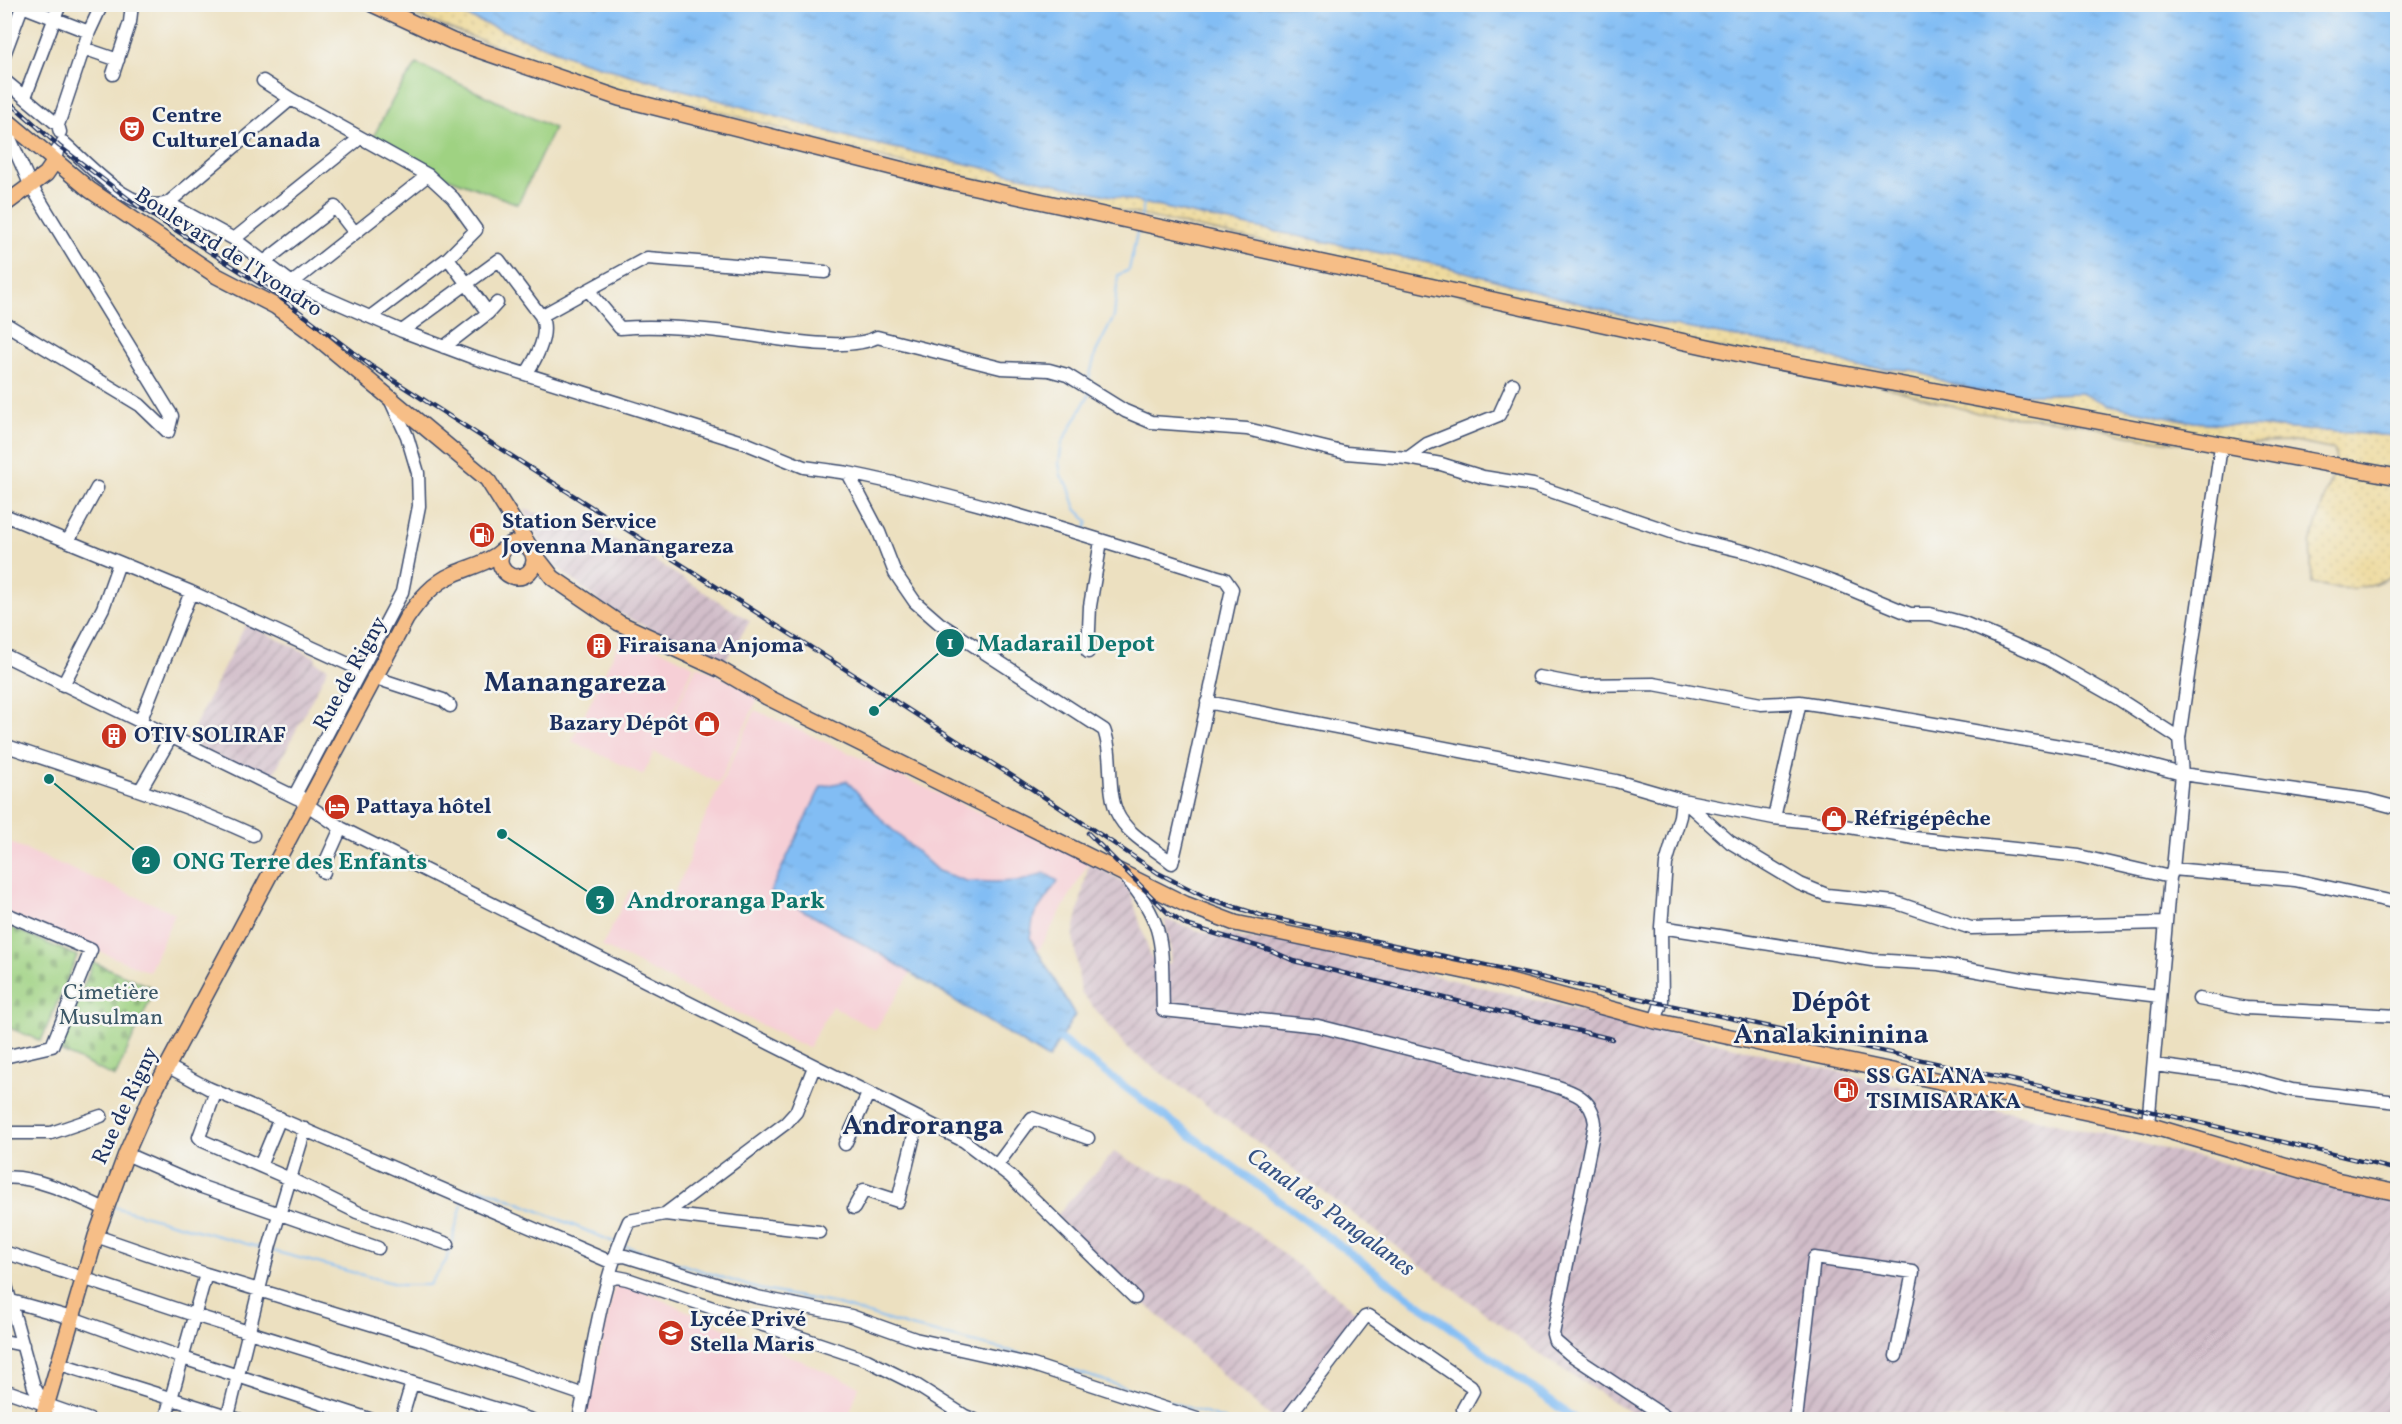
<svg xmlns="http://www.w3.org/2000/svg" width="2402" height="1424" viewBox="0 0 2402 1424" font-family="Vollkorn,serif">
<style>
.built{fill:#f6cfd6}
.industrial{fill:url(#industrial-furrows)}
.sand{fill:url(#sand-dots);stroke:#84847e;stroke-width:1.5}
.cemetery{fill:url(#cemetery-stones);stroke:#5d8070;stroke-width:1.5}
.pitch{fill:#9fd282;stroke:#5d8070;stroke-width:1.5}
.water{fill:url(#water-ripples);stroke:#4e76a9;stroke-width:1.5}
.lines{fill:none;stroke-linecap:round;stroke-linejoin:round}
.stream{stroke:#82bdf4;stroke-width:2}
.canal{stroke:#82bdf4;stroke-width:8}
.minor-casing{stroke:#3a4a6d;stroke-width:15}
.major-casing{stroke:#3a4a6d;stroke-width:18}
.minor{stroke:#fff;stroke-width:12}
.major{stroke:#f6be87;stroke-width:15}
.rail-casing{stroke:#1b2f5e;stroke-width:4.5}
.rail{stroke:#f6f6f2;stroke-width:2;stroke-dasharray:7;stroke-linecap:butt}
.labels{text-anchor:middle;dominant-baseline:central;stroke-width:5;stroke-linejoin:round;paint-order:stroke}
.poi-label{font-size:22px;font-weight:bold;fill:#1b2f5e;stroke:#f6f6f2;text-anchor:start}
.street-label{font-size:22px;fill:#1b2f5e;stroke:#f6f6f2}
.park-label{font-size:22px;fill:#3c5867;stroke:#f6f6f2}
.water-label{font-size:24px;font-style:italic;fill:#355284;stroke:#f6f6f2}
.district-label{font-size:28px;font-weight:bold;fill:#1b2f5e;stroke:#f6f6f2}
.leader{fill:none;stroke:#0f766e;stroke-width:2}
.callout-dot{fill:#0f766e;stroke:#f6f6f2;stroke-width:2}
.mark-label{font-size:18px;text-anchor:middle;font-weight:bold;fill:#fff}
.callout-label{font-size:24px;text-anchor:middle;font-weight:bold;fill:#0f766e;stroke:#f6f6f2;stroke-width:5;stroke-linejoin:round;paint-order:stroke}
</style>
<defs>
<pattern id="industrial-furrows" width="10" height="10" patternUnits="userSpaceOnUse" patternTransform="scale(1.5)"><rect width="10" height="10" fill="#d1bdc9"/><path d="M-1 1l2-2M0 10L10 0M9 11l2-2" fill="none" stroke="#a99aa6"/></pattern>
<pattern id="sand-dots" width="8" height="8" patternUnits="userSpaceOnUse" patternTransform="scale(1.5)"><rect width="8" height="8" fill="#eeda9e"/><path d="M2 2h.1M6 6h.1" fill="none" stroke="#ccbb8a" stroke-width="1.8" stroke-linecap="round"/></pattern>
<pattern id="cemetery-stones" width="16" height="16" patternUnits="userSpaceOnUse" patternTransform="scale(1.5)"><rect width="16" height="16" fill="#9fd282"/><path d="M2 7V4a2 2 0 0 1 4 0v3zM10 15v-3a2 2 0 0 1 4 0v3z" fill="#81ab6e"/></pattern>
<pattern id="water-ripples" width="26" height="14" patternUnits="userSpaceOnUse" patternTransform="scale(1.5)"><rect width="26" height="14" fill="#82bdf4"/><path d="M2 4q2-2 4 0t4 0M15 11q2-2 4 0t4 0" fill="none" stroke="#6a9ac9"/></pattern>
</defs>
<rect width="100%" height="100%" fill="#f6f6f2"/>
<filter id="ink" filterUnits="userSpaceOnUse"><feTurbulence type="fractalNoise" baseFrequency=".0167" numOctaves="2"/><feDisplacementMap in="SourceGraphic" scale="12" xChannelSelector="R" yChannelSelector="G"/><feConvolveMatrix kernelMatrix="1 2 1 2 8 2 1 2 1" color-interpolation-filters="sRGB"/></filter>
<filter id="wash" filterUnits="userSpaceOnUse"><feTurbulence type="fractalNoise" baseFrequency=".008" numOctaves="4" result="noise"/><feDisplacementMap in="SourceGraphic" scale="24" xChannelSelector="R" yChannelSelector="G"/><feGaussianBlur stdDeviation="1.35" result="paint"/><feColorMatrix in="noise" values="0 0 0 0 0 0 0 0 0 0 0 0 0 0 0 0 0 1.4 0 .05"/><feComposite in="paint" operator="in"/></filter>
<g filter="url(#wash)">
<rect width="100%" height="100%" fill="#ece0c0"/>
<path class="built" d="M 624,632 L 694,666 L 662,737 L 697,665 L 759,696 L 719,783 L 654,752 L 643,775 L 572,741 Z
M 755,710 L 1089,862 L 995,1026 L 911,973 L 875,1030 L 832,1006 L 808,1048 L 602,946 L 630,890 L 665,911 L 689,862 L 692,846 Z
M 4,840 L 175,913 L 149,972 L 5,912 Z
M 616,1280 L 859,1386 L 848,1419 L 584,1420 Z"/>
<path class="industrial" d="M 524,509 L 592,530 L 619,542 L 652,559 L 750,621 L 722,666 L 603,605 L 555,565 L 542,546 Z
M 246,624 L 315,657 L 316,662 L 328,668 L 269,783 L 187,741 Z
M 1089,862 L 1128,884 L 1151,958 L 1170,964 L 1171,949 L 1164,919 L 1221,938 L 1223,932 L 1245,939 L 1288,941 L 2397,1204 L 2397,1419 L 1640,1419 L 1539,1354 L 1256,1141 L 1129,1050 L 1081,992 L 1073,936 Z
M 1114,1152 L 1140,1166 L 1190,1185 L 1249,1227 L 1362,1316 L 1283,1419 L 1274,1419 L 1249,1399 L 1091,1254 L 1056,1216 Z"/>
<path class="sand" d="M 386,5 L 444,5 L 471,18 L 582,61 L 859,140 L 1206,217 L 1444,266 L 1641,320 L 1806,349 L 1858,367 L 1913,370 L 1955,385 L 2000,395 L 2081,393 L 2110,405 L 2194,422 L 2397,436 L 2397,573 C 2366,591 2346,592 2312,583 L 2310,544 L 2336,461 L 2334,450 L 2295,442 L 2188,444 L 2136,437 L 2080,423 L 1978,413 L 1840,374 L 1378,276 L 1323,255 L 897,162 L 689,103 L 631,96 Z"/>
<path class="cemetery" d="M 5,925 L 77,956 L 41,1041 L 5,1026 Z
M 93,962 L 155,989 L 115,1077 L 58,1050 Z"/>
<path class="pitch" d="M 417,64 L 554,128 L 518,204 L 428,170 L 372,139 L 396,94 Z"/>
<path class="water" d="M 444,5 L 2397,5 L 2397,436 L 2194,422 L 2110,405 L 2081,393 L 2000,395 L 1955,385 L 1913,370 L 1858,367 L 1806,349 L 1641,320 L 1444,266 L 1206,217 L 859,140 L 582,61 L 471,18 Z
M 847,781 L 884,822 L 938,871 L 966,881 L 994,882 L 1021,881 L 1044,873 L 1058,881 L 1034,915 L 1030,938 L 1075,1015 L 1048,1059 L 879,953 L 770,892 L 821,787 Z"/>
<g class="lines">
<path class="stream" d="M 1141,217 L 1144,203
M 1088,382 L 1096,352 L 1114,317 L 1118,275 L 1129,270 L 1138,228
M 1085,531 L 1088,521 L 1076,509 L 1068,485 L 1061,476 L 1059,463 L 1062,443 L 1090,393
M 469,1195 L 482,1189 L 500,1195 L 616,1243
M 114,1207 L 265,1249
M 452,1242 L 462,1204
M 625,1246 L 758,1289 L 832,1303 L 911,1327 L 1018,1353 L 1226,1420
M 273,1251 L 400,1285 L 429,1285 L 446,1261 L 450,1247"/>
<path class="canal" d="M 1060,1039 L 1576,1420"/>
</g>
</g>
<g filter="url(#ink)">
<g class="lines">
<g class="minor-casing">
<path id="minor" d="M 22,6 L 89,32 L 58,125
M 89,32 L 102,4
M 83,48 L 118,60
M 4,55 L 23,4
M 113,74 L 130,22 L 132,4
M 4,80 L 58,125 L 60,132
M 263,81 L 291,99 L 428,175 L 453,198 L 476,230 L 448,258 L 370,317
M 25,97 L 60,4
M 4,125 L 30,184 L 172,416 L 168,432
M 55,161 L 57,151 L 63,142 C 90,165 131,215 168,203 L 234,239 L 292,283 L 402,331 L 474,358 L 745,443 L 804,467 L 848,473 L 879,532 L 895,573 L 915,602 L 939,623 L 1104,730 C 1114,756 1106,787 1117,813 C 1127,835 1154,848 1172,863 C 1194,772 1212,680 1232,589 L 1225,579 C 1100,540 976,499 848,473
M 168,203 L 291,99
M 234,239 L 360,138
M 448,258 L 488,313
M 264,262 L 335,207 L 355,233
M 292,283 L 428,175
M 588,290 L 647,258 L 825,272
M 4,323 L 140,405 L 168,432
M 402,331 L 499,260 L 541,316
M 444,347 L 488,313 L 497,303
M 526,374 C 536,359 550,334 541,316 L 588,290 L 620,328 C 655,325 692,328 727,332 C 765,336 845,354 877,337 L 1001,368 L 1049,370 L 1067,375 L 1125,411 L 1151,422 L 1247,429 L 1346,453 L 1408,458 L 1441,464 L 1483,477 L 1533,485 L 1692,539 L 1751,553 L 1833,582 L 1910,614 L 1930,614 L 1964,623 L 2048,659 L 2117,698 L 2179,738 L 2182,774 L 2368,800 L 2398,808
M 1408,458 L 1427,444 L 1499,415 L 1513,384
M 4,515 L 191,592 L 359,669
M 68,541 L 97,488
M 1088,652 L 1090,606 L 1101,541
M 4,655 L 297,798
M 373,677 L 443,700 L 450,706
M 1539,677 L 1580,685 L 1654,684 L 1761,704 L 1800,702 L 1866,712 L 2106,754 L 2182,774 L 2173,869 L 2170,877
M 63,685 L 103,608 L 119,563
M 1207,702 L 1616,781 L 1682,800 L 1774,818 L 1838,825 L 1914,838 L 2079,856 L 2170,877 L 2148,1125
M 140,722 L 191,592
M 2179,738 L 2221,446
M 4,745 C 88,774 172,798 253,835
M 141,789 L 171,737
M 1684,801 L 1730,842 L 1800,884 L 1827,895 L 1894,902 L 1971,928 L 2165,923
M 302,802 L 297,791 L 402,592 L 419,506 L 418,473 L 407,436 L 390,399
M 306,804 L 341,828 L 964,1141 L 1010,1176 L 1135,1298
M 1774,818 L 1800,702
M 2173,869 L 2295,880 L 2398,903
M 324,872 L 322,870 L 341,828
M 1125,876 C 1168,926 1161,948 1163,1010 L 1318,1026 L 1552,1085 C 1574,1092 1592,1098 1595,1123 L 1553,1334 L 1555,1341 L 1570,1354 L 1670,1420
M 4,913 L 91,950 L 52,1046 L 4,1057
M 1661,927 L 1872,960 L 1939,964 L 2028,980 L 2159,996
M 2199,999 L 2246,1008 L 2398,1016
M 1655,1021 L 1662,1001 L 1661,927 L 1666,864 L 1680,816 L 1682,800
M 2155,1065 L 2245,1077 L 2292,1090 L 2398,1102
M 167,1066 L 208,1088 L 613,1263
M 216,1091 L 199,1137 L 203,1141 L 290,1179 L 357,1212 L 448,1244
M 4,1133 L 51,1133 L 101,1116
M 845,1144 L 868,1094
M 126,1154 L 202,1187 L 378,1248
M 997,1165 L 1032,1118 L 1088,1138
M 260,1166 L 280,1118
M 4,1178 C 33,1174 79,1197 105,1209
M 854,1208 L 864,1190 L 898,1201 L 918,1119
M 665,1214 L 819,1232
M 96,1236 L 206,1274 L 423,1340 L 584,1395
M 4,1252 L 194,1315 L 532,1420
M 614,1257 L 625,1256 L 757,1297 L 851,1316 L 915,1339 L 1033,1365 L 1200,1420
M 4,1278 L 34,1387 L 45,1405
M 608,1280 L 617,1277 L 627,1279 L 867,1360 L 913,1383 L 965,1416 L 975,1420
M 4,1299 L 72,1318 L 183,1358 L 372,1420
M 4,1341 L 23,1345
M 57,1363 L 240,1420
M 4,1390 L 90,1420
M 165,1420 L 206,1274
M 227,1420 L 270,1245 L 305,1129
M 401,1420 L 412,1383
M 579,1420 C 592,1355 601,1281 629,1221 L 665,1214 L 786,1123 L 796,1112 L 814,1067
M 1286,1420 L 1365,1317 L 1369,1316 L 1471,1386 L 1473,1391 L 1463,1409
M 1796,1420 L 1814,1258 L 1913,1272 L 1896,1356"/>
</g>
<g class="major-casing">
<path id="major" d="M 372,4 L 452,41 L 619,98 L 943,180 L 1763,359 L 2398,477
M 4,118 L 90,190 L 217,276 L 275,306 L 312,333 L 487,479 L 531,549
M 4,205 L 46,174 L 55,161
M500 560a17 17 0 1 1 34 0a17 17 0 1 1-34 0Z
M 532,551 L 553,578 L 619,623 L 719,669 L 767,697 L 1185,904 L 1235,923 L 1488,976 L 1655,1021 L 2148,1125 L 2336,1180 L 2398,1193
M 42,1420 L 96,1236 L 126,1154 L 150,1099 L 406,619 C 419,600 433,583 454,574 C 472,566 489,563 504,549"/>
</g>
<use href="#minor" class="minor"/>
<use href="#major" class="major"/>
<g class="rail-casing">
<path id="rail" d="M 4,97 L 59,146 L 138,206 L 276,294 L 371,366 L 1020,781 L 1158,873 L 1207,898 L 1263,916 C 1641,1001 2021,1077 2398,1170
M 1088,833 L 1168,913 L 1186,925 L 1270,950 L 1294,961 L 1612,1039"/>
</g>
<use href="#rail" class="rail"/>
</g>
</g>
<defs>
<g id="theatre-disc" transform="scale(1.35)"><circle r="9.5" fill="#c8321e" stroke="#f6f6f2"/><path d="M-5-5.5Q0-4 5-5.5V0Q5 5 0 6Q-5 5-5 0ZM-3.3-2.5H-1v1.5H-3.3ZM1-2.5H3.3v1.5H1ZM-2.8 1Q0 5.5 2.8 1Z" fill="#fff"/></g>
<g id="fuel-disc" transform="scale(1.35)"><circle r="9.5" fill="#c8321e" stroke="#f6f6f2"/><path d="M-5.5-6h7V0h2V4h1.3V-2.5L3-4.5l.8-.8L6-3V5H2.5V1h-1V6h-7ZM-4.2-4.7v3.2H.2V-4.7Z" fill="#fff"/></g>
<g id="building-disc" transform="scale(1.35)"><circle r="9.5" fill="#c8321e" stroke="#f6f6f2"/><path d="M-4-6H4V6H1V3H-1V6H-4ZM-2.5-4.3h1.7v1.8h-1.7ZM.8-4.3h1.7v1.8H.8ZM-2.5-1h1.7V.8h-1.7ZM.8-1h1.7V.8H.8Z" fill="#fff"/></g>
<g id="shop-disc" transform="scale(1.35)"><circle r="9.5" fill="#c8321e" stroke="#f6f6f2"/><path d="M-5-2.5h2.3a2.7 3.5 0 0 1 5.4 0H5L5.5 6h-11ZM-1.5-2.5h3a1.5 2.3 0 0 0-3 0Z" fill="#fff"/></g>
<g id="hotel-disc" transform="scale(1.35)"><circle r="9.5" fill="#c8321e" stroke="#f6f6f2"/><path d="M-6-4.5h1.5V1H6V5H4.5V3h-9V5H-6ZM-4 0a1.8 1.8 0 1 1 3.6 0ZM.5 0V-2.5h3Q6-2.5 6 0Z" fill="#fff"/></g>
<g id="school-disc" transform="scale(1.35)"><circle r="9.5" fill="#c8321e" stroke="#f6f6f2"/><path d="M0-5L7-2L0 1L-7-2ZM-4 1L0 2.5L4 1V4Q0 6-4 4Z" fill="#fff"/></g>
</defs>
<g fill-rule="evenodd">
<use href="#theatre-disc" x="132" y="129"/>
<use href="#fuel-disc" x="482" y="535"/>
<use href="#building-disc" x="599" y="646"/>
<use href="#shop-disc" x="707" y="724"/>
<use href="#building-disc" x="114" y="736"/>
<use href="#hotel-disc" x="337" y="807"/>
<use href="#shop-disc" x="1834" y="819"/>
<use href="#fuel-disc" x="1846" y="1090"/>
<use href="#school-disc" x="671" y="1333"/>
</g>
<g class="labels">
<g class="poi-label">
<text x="152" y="116">Centre<tspan x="152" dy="25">Culturel Canada</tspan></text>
<text x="502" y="522">Station Service<tspan x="502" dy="25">Jovenna Manangareza</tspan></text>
<text x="618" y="646">Firaisana Anjoma</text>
<text x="688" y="724" text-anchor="end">Bazary Dépôt</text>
<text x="134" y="736">OTIV SOLIRAF</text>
<text x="356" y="807">Pattaya hôtel</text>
<text x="1854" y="819">Réfrigépêche</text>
<text x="1866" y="1077">SS GALANA<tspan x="1866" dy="25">TSIMISARAKA</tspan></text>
<text x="690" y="1320">Lycée Privé<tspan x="690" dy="25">Stella Maris</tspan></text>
</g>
<g class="street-label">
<text transform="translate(228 253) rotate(33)">Boulevard de l'Ivondro</text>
<text transform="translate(351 674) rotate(-61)">Rue de Rigny</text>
<text transform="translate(126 1106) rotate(-65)">Rue de Rigny</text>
</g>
<g class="park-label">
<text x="111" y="993">Cimetière<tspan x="111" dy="25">Musulman</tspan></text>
</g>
<g class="water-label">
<text transform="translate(1330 1213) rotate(36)">Canal des Pangalanes</text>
</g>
<g class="district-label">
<text x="575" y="683">Manangareza</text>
<text x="1831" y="1003">Dépôt<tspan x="1831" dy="32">Analakininina</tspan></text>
<text x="923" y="1126">Androranga</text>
</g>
</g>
<path class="leader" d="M874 711L950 643M49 779L146 860M502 834L600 900"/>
<g class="callout-dot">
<circle cx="874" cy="711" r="6"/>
<circle cx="49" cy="779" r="6"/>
<circle cx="502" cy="834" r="6"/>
<circle cx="950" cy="643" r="15"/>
<circle cx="146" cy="860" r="15"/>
<circle cx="600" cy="900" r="15"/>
</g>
<g class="mark-label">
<text x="950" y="649">1</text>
<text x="146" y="867">2</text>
<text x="600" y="906">3</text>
</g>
<g class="callout-label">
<text x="1066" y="651">Madarail Depot</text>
<text x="300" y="869">ONG Terre des Enfants</text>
<text x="726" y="908">Androranga Park</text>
</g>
<rect width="2402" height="1424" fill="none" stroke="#f6f6f2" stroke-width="24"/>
</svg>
